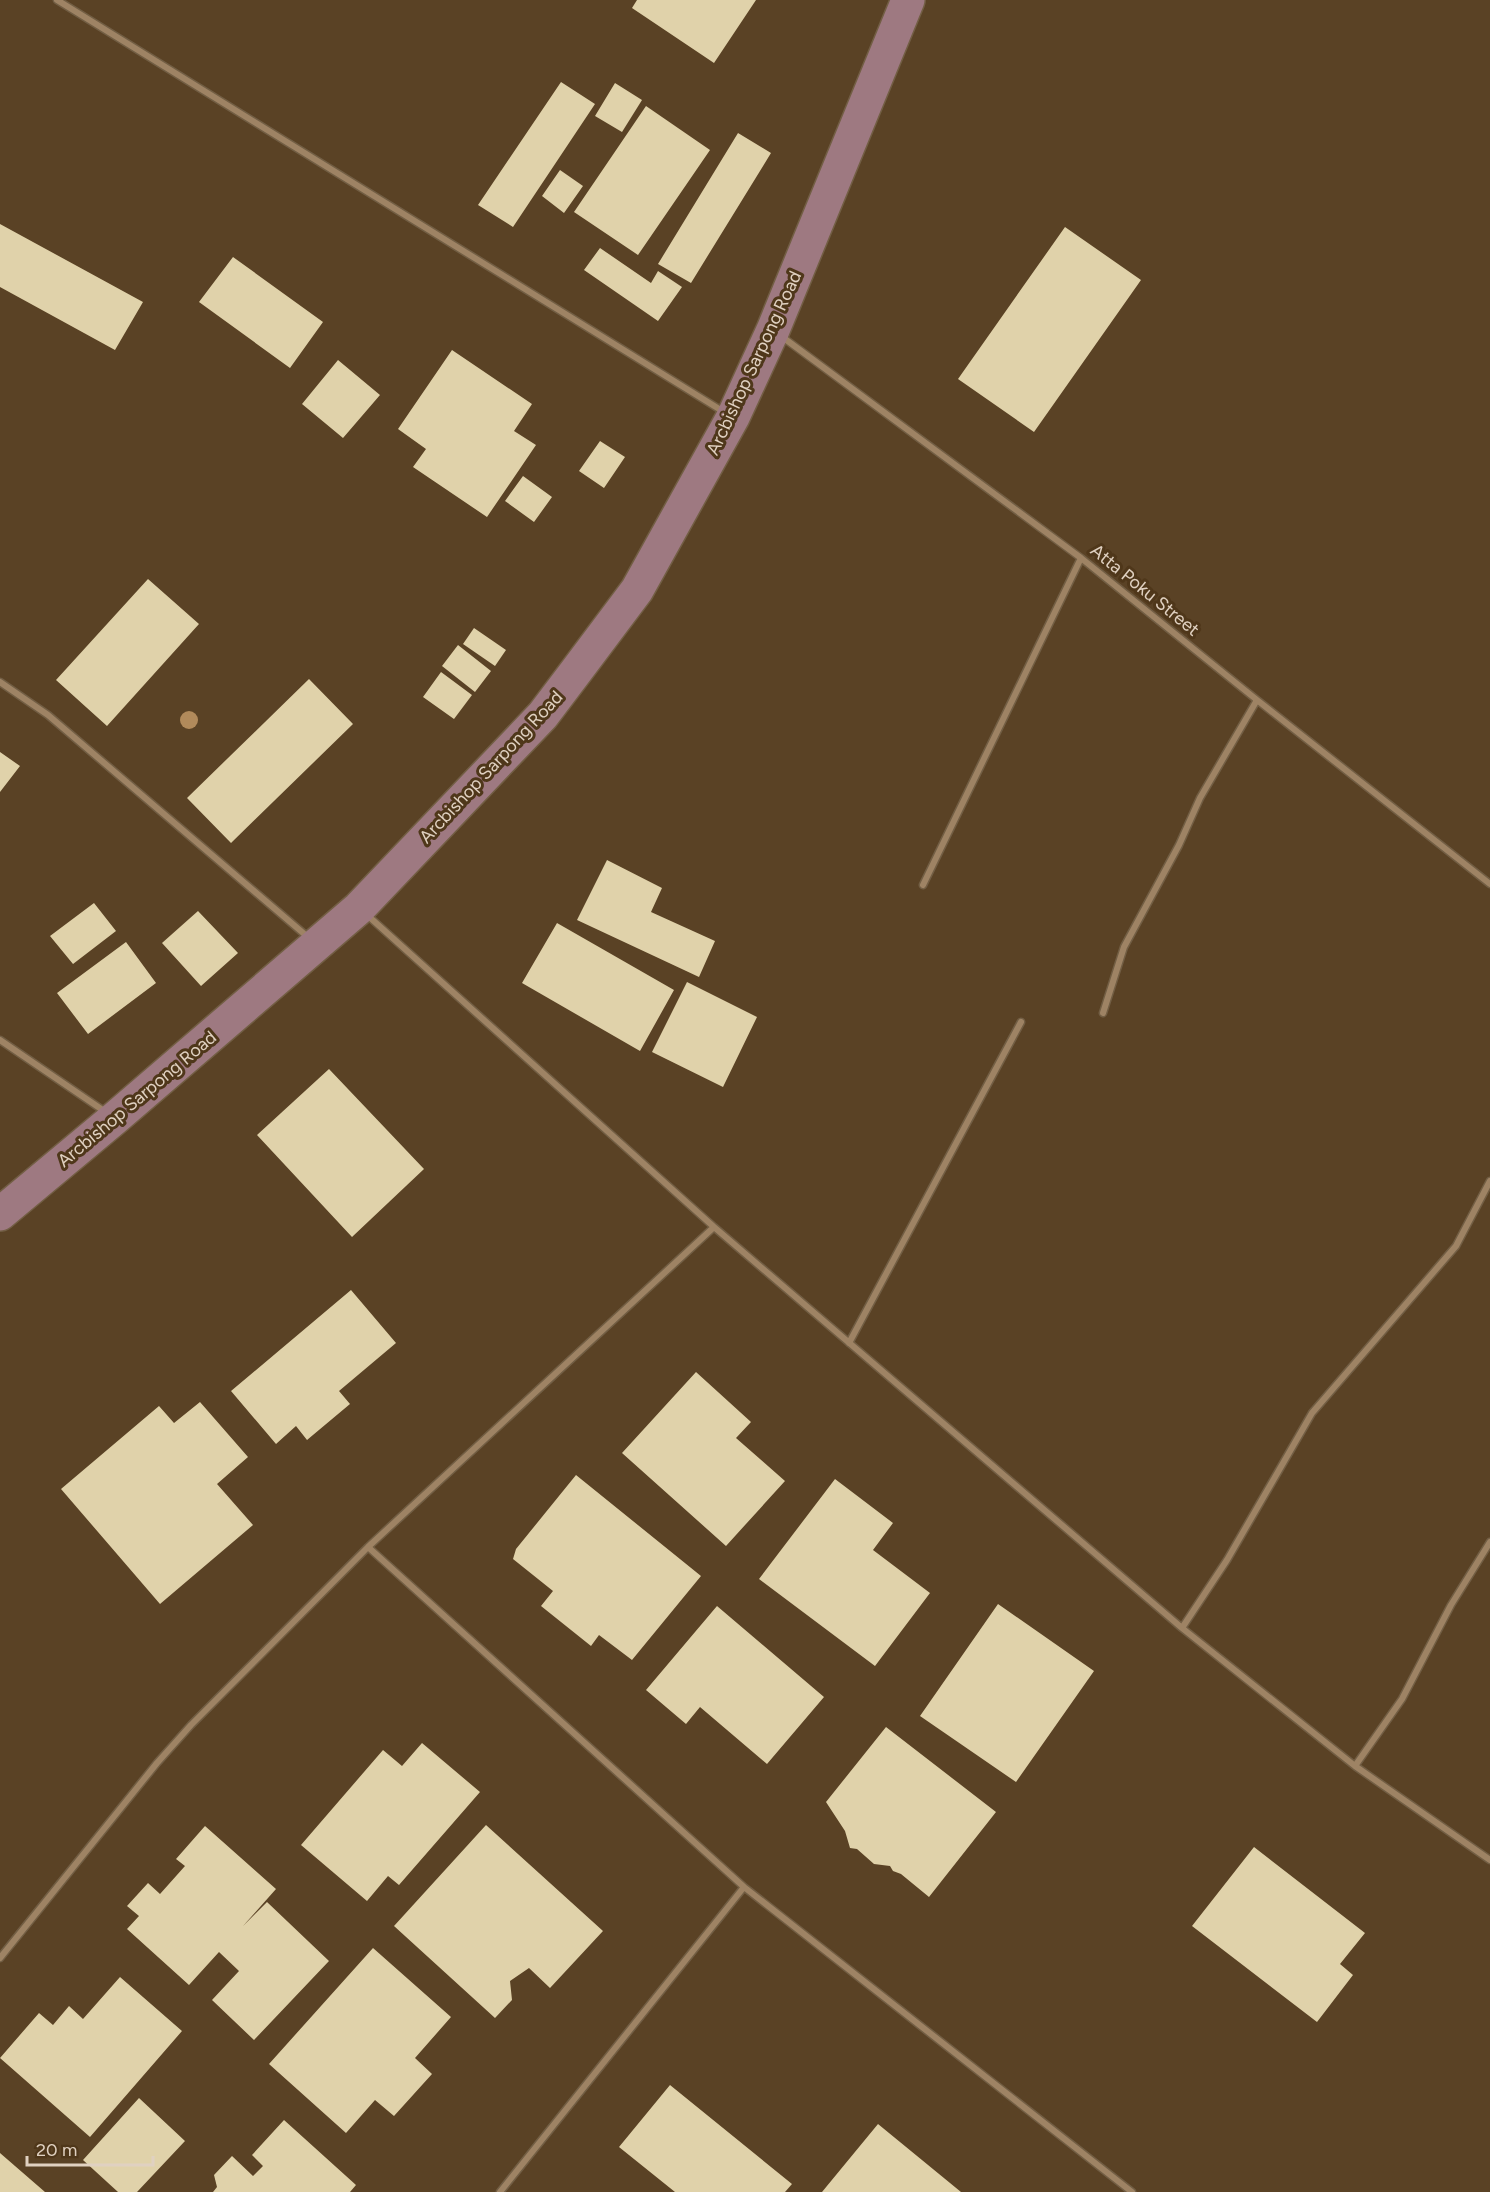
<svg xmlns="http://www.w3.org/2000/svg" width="1490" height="2192" viewBox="0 0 1490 2192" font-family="Figtree,sans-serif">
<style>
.building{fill:#e0d2aa}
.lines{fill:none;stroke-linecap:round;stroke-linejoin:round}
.street-casing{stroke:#725e44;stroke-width:9}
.secondary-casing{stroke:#725e44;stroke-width:36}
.street{stroke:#9e8364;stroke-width:6}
.secondary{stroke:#9e7981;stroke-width:33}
.tree{fill:#b18a5b}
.labels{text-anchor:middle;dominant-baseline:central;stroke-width:6;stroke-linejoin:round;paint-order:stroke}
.street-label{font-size:18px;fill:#e0d1c1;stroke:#4f371a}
</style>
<rect width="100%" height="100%" fill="#5a4225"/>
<path class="building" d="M 637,0 L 756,0 L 714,63 L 632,8 Z
M 561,82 L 595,104 L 513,227 L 478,205 Z
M 615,83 L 642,100 L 622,132 L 595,116 Z
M 646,106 L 710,150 L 638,255 L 574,212 Z
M 738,133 L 771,153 L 691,283 L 658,264 Z
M 560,170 L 583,186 L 564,213 L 542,196 Z
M 0,224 L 143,302 L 115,350 L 0,287 Z
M 1065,227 L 1141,280 L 1034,432 L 958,379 Z
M 600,248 L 651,283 L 658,271 L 682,287 L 658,321 L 584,270 Z
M 233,257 L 323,322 L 290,368 L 199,302 Z
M 452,350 L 532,404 L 514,431 L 536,445 L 487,517 L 413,467 L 426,449 L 398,429 Z
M 338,360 L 380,395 L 343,438 L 302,404 Z
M 600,441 L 625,457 L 604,488 L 579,471 Z
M 523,476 L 552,497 L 534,522 L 505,501 Z
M 148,579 L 199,624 L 107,726 L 56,680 Z
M 474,628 L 506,650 L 495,666 L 463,644 Z
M 458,645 L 491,671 L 475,692 L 442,666 Z
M 441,672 L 472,695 L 454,719 L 423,697 Z
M 309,679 L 353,724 L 231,843 L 187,798 Z
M 0,752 L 20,766 L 0,792 Z
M 607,860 L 662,888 L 651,912 L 715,941 L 699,977 L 577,920 Z
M 94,903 L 116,931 L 73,964 L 50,936 Z
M 198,911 L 238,953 L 201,986 L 162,943 Z
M 557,923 L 674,990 L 640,1051 L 522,983 Z
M 126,942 L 156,983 L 88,1034 L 57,993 Z
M 687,982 L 757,1017 L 723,1087 L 652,1052 Z
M 329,1069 L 424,1169 L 352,1237 L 257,1135 Z
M 351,1290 L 396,1343 L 339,1391 L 350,1404 L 307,1440 L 296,1426 L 276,1444 L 231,1391 Z
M 696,1372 L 751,1422 L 736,1438 L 785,1481 L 726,1546 L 622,1453 Z
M 200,1402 L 248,1457 L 217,1484 L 253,1525 L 160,1604 L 61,1489 L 159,1406 L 174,1423 Z
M 576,1475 L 701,1576 L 632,1660 L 599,1635 L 591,1646 L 541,1606 L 553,1591 L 513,1559 L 516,1549 Z
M 835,1479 L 893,1523 L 873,1550 L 930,1593 L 875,1666 L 759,1579 Z
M 998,1604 L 1094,1671 L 1016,1782 L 920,1716 Z
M 717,1606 L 824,1697 L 767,1764 L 700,1707 L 686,1724 L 646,1690 Z
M 886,1727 L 996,1812 L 929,1897 L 901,1874 L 893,1871 L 890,1866 L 874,1864 L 857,1849 L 850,1848 L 845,1831 L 826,1802 Z
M 422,1743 L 480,1792 L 399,1885 L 388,1876 L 367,1901 L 301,1845 L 383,1750 L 402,1766 Z
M 486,1825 L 603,1931 L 550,1988 L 529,1968 L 510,1981 L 512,2000 L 495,2018 L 394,1926 Z
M 205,1826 L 276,1889 L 243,1926 L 267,1902 L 329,1961 L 254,2040 L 212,2000 L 239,1971 L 219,1952 L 189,1985 L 127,1929 L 139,1916 L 127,1906 L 148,1883 L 160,1894 L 185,1866 L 176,1859 Z
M 1254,1847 L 1365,1933 L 1340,1964 L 1353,1975 L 1317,2022 L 1192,1926 Z
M 373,1948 L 451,2017 L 415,2058 L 432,2074 L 394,2116 L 375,2100 L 346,2133 L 269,2064 Z
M 120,1977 L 182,2031 L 90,2137 L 0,2058 L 39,2013 L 53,2025 L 69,2006 L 83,2019 Z
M 670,2085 L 792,2184 L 785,2192 L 675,2192 L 619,2147 Z
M 139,2098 L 185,2141 L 137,2192 L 118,2192 L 83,2160 Z
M 284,2120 L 356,2185 L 350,2192 L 213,2192 L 217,2187 L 214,2175 L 232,2156 L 253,2176 L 263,2166 L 252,2155 Z
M 878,2124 L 961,2192 L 822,2192 Z
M 0,2153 L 45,2192 L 0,2192 Z"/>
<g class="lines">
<g class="street-casing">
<path id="street" d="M 57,0 L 724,412
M 781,336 L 1081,558 L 1257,700 L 1490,884
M 0,682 L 48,715 L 309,938
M 923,885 L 1081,558
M 366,914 L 714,1227 L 1182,1628 L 1355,1766 L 1490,1860
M 1103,1013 L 1124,947 L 1179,845 L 1200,798 L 1257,700
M 0,1040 L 107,1113
M 849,1343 L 1021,1022
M 368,1547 L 744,1887 L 1132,2192
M 1182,1628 L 1227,1560 L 1312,1413 L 1456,1246 L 1490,1181
M 1355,1766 L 1402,1699 L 1451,1605 L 1490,1542
M 0,1958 L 157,1763 L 191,1725 L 368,1547 L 714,1227
M 500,2192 L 744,1887"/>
</g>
<g class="secondary-casing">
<path id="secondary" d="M 0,1214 L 115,1118 L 359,908 L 543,715 L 577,670 L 637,590 L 733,417 L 773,330 L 908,0"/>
</g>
<use href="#street" class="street"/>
<use href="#secondary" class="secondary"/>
</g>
<circle class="tree" cx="189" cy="720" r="9"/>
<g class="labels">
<g class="street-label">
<text transform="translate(754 363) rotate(-65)">Arcbishop Sarpong Road</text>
<text transform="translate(1145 590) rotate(39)">Atta Poku Street</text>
<text transform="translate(491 767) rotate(-47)">Arcbishop Sarpong Road</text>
<text transform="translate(137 1099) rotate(-40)">Arcbishop Sarpong Road</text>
</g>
</g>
<path d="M27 2156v9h126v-9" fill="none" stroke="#e0d1c1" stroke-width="3"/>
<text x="36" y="2156" font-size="18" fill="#e0d1c1" stroke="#4f371a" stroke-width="4.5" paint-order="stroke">20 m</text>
</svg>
